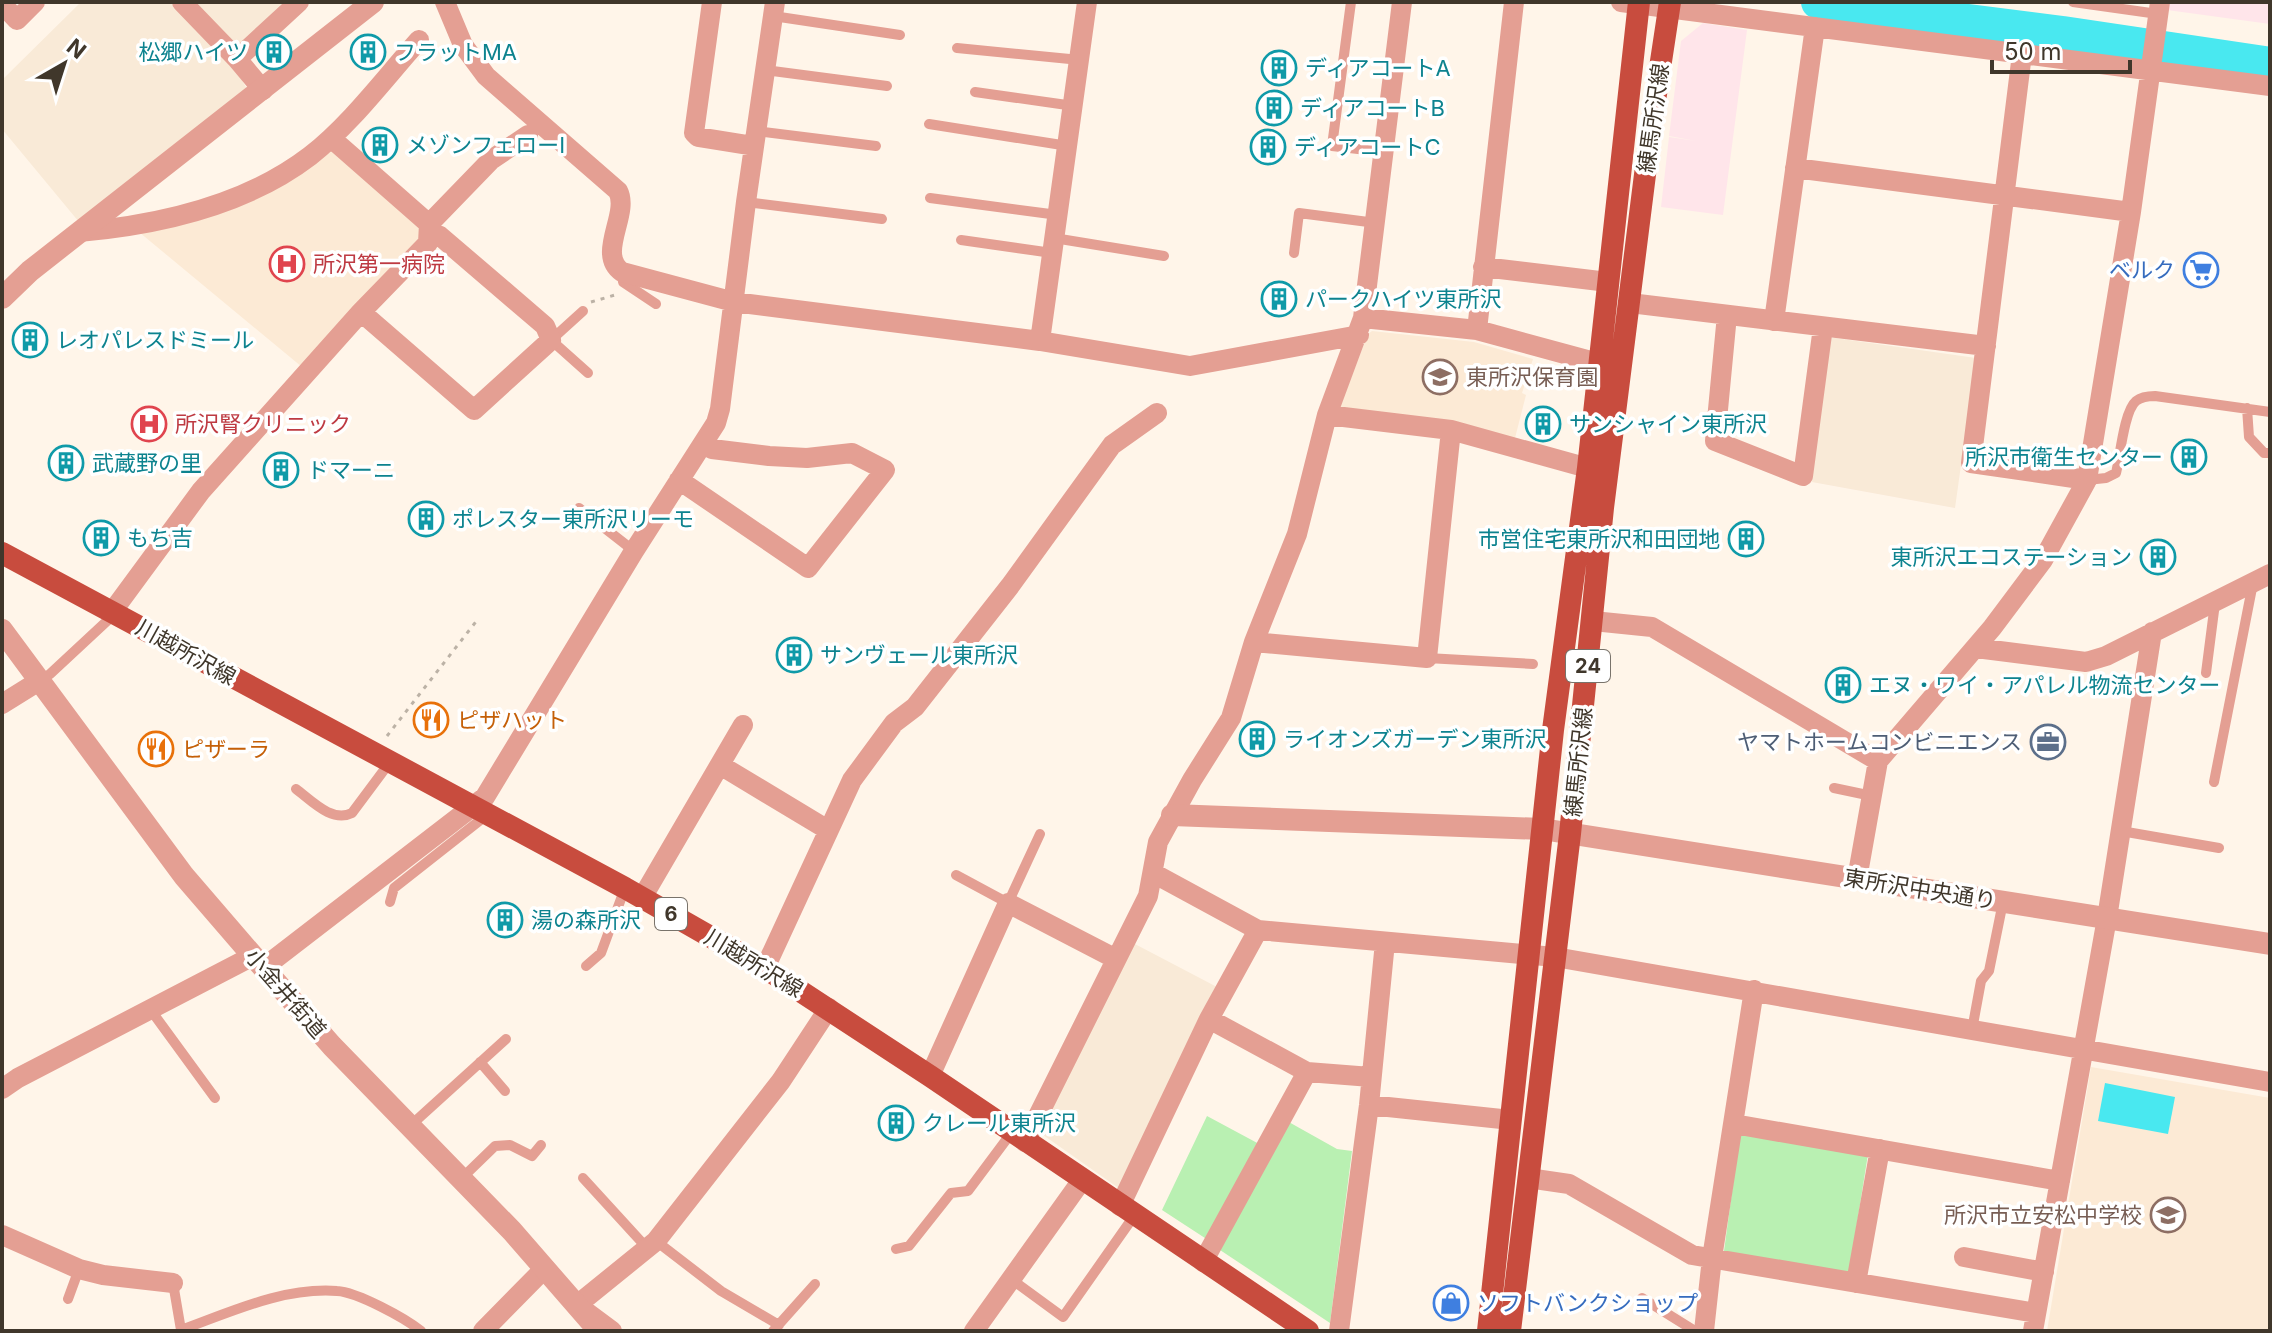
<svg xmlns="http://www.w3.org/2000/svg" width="2272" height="1333" viewBox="0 0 2272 1333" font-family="Inter,'Noto Sans JP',sans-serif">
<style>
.commercial{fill:#ffe5ea}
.industrial{fill:#f9ead7}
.built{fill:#fcead5}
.green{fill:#b9f0b2}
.water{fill:#49e8f0}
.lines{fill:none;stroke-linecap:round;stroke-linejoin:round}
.river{stroke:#49e8f0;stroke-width:34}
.path{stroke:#bcb2a6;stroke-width:3;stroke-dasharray:4 6;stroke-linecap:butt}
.service{stroke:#e49f93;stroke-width:10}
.minor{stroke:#e49f93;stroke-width:20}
.tertiary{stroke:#e49f93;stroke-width:22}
.primary{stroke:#c84c3e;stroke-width:22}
.labels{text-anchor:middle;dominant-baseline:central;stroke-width:7;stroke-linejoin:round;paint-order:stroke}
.shield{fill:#fff;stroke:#79736b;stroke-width:2}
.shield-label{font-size:20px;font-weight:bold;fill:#40372b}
.culture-label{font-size:22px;fill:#0d838f;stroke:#fff;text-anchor:start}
.street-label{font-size:22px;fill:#40372b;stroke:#fff}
.health-label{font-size:22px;fill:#be3a42;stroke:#fff;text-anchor:start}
.shop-label{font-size:22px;fill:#366cbe;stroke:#fff;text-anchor:end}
.education-label{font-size:22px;fill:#785e54;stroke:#fff;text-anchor:start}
.food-label{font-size:22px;fill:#c56008;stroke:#fff;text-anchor:start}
.service-label{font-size:22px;fill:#4e5e75;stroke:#fff;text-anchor:end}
</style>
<rect width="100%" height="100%" fill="#fff5e9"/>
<path class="commercial" d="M 2168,2 L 2270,2 L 2270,24 L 2167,10 Z
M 1703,23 L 1747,30 L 1723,215 L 1661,207 L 1669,137 L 1696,141 L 1669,136 L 1681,41 Z"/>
<path class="industrial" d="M 81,2 L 174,2 L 229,58 L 247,89 L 79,222 L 2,129 L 2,80 Z
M 191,2 L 292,2 L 241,52 Z
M 1828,337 L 1976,358 L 1955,508 L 1812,482 Z
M 1133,943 L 1217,987 L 1120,1189 L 1036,1130 Z"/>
<path class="built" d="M 331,146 L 421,229 L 420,239 L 302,367 L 139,232 Z
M 1372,331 L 1474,342 L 1533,359 L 1522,393 L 1526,395 L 1515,438 L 1340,407 L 1368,334 Z
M 2091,1067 L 2270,1098 L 2270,1331 L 2047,1331 Z"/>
<path class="green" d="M 1207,1116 L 1261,1145 L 1208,1240 L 1162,1210 Z
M 1287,1121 L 1337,1149 L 1352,1151 L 1330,1323 L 1217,1248 Z
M 1740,1133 L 1868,1154 L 1849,1274 L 1724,1251 Z"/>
<path class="water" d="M 2105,1083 L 2175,1097 L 2168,1134 L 2098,1121 Z"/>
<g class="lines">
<path class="river" d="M 1818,2 L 2063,33 L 2270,64"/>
<path class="path" d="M 591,302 L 615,295
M 387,736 L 478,619"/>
<path class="service" d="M 1351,2 L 1332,146 L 1384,152
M 2073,2 L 2158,14
M 773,16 L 900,35
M 957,48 L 1080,60
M 765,70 L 887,86
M 975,92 L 1074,106
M 929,124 L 1068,146
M 756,131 L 876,146
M 930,198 L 1058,215
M 746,202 L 882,219
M 1054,238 L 1164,256
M 961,240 L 1052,253
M 1294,253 L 1299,213 L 1376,223
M 622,274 L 623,282 L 656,304
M 583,311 L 551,340 L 588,373
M 2247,408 L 2249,437 L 2264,453 L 2270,453
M 2087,480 L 2106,478 L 2116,473 C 2120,457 2124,411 2136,401 C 2141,397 2148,396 2155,396 L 2270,412
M 579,508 L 634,551
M 1427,658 L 1533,664
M 2206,673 L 2215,603
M 39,681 L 50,674 L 107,621 L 112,612
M 2214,782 L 2253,583
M 1834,788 L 1872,796
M 296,789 C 312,801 332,823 352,813 L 390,762
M 2121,831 L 2219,848
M 956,875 L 1008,903 L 1040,834
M 390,902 L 394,888 L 488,814
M 586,966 L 601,953 L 625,888
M 150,1009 L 215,1098
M 1972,1030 L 1981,981 L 1989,971 L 2003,902
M 480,1062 L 505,1091
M 410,1126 L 506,1039
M 583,1178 L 647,1248
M 461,1179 L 495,1146 L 510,1145 L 532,1156 L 541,1145
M 656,1241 L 721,1291 L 779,1325
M 896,1249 L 909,1246 L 951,1193 L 968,1191 L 1012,1132
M 1011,1279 L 1063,1317 L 1134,1216
M 173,1283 L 181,1330 C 231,1312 283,1287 337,1291 C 357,1292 405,1318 421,1331
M 1642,1298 L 1695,1331
M 68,1299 L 79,1269
M 773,1331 L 815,1284"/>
<path class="minor" d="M 182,2 L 237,59 L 263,90
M 445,2 L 463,45 L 486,76 L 618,191 C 630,214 596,254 622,272 L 734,302 L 1040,341 L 1190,366 L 1359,335
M 712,2 L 694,133 L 698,137 L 754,146
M 1621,2 L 2270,86
M 2,4 L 17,20 L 35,2
M 2022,54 L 1971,463 L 2087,480
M 237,59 L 299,2
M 331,138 L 429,224
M 1795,168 L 2131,212
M 79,232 C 158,225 246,205 310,156 C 350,125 385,78 419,40
M 1483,267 L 1608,282
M 1630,303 L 1986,346
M 361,312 L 474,410 L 551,340 L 545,326 L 440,236 L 429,232
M 1727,315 L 1715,441 L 1803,476 L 1823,327
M 1363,318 L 1477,330 L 1598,363
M 1774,321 L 1815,27
M 1477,330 L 1514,2
M 1040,341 L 1087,2
M 1327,415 L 1451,430 L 1588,468
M 679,480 L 808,568 L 885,470 L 852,453 L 807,458 L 769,456 L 712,449 L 703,444
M 112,612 L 201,491 L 361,312 L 428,243 L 429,224 L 491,160 L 528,135
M 1593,621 L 1652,627 L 1878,761
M 1254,642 L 1427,658 L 1451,430
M 1976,648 L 2086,662 L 2106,656 L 2270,574
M 2,704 L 39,681
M 720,765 L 828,830
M 1153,873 L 1258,930 L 1555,957 L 2270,1082
M 1857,879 L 1878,761 L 1992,628 L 2043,560 L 2087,480 L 2131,212 L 2160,2
M 642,898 L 743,725
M 263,968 L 485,797 L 634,551 L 716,423 L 720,409 L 746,202 L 775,2
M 765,968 L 852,780 L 894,723 L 915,707 L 1010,586 L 1112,445 L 1157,413
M 1209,1019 L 1307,1072 L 1371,1077
M 930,1076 L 1008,903 L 1116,959
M 2,1089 L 18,1078 L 253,956
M 1369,1105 L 1511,1120
M 1734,1124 L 2060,1181
M 1025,1142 L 1148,896 L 1158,842 L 1192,780 L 1231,718 L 1254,642 L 1297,534 L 1327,415 L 1363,318 L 1402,2
M 1528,1178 L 1569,1184 L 1692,1255 L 2036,1313
M 1120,1206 L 1209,1019 L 1258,930
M 2,1235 L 79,1269 L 103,1275 L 173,1283
M 1964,1257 L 2044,1272
M 1203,1262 L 1307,1072
M 1856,1283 L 1880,1149
M 483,1331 L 545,1268
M 612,1331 L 577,1305 L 656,1241 L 781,1081 L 829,1008
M 974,1331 L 1082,1180
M 1339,1331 L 1369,1105 L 1385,942
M 1704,1331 L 1712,1258 L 1754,990
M 2033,1331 L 2107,918 L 2152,632"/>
<path class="tertiary" d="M 2,298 L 30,271 L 373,2
M 2,630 L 184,876 L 253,956 L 332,1046 L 512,1231 L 599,1331
M 1172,815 L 1542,829 L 2270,944"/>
<path class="primary" d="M 2,553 L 625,888 L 765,968 L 930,1076 L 1308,1331
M 1488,1331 L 1553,730 L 1588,468 L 1639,2
M 1510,1331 L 1570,834 L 1603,508 L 1651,127 L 1670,2"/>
</g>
<defs>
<g id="building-ring" transform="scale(1.8)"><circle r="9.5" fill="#fff" stroke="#0f9aa8" stroke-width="1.5"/><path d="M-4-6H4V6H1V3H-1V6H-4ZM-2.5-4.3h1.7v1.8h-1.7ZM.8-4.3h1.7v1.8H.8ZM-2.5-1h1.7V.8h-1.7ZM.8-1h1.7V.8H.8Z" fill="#0f9aa8"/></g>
<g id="hospital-ring" transform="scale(1.8)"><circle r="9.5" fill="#fff" stroke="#e0444e" stroke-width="1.5"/><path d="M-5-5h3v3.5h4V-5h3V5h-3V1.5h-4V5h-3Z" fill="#e0444e"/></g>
<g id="supermarket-ring" transform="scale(1.8)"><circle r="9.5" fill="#fff" stroke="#3f7fe0" stroke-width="1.5"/><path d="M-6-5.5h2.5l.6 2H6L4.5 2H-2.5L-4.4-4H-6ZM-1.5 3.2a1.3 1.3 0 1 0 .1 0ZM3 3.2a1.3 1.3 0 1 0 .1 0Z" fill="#3f7fe0"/></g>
<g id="school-ring" transform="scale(1.8)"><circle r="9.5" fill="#fff" stroke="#8d6e63" stroke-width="1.5"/><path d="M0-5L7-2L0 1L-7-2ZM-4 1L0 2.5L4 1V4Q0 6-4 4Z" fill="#8d6e63"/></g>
<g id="restaurant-ring" transform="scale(1.8)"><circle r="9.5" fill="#fff" stroke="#e8710a" stroke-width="1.5"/><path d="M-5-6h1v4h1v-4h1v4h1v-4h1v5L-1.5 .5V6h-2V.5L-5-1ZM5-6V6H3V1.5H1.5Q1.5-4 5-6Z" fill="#e8710a"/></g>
<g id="office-ring" transform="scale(1.8)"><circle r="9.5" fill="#fff" stroke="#5c6f8a" stroke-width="1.5"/><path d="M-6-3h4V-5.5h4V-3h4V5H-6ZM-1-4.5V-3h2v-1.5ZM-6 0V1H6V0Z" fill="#5c6f8a"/></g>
<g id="shop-ring" transform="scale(1.8)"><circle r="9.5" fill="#fff" stroke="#3f7fe0" stroke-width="1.5"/><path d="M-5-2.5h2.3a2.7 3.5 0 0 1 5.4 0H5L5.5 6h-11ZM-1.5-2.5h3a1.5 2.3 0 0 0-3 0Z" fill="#3f7fe0"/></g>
</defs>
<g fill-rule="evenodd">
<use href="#building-ring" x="274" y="52"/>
<use href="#building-ring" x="368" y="52"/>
<use href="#building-ring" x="1279" y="68"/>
<use href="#building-ring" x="1274" y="108"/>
<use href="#building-ring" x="380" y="145"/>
<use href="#building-ring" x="1268" y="147"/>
<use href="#hospital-ring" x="287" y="264"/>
<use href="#supermarket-ring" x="2201" y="270"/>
<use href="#building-ring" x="1279" y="299"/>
<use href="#building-ring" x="30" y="340"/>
<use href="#school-ring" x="1440" y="377"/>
<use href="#hospital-ring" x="149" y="424"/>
<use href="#building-ring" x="1543" y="424"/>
<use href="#building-ring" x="2189" y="457"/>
<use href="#building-ring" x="66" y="463"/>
<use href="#building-ring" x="281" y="470"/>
<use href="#building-ring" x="426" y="519"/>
<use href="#building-ring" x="101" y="538"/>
<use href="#building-ring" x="1746" y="539"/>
<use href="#building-ring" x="2158" y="557"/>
<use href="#building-ring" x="794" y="655"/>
<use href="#building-ring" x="1843" y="685"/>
<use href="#restaurant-ring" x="431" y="720"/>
<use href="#building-ring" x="1257" y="739"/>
<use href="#office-ring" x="2048" y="742"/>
<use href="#restaurant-ring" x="156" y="749"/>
<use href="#building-ring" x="505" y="920"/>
<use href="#building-ring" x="896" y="1123"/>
<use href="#school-ring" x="2168" y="1215"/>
<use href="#shop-ring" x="1451" y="1303"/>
</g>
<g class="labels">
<g class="shield">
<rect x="1566" y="650" width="44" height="32" rx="6"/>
<rect x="655" y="898" width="32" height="32" rx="6"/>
</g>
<g class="shield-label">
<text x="1588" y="666">24</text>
<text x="671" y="914">6</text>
</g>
<g class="culture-label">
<text x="248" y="52" text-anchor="end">松郷ハイツ</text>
<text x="394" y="52">フラットMA</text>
<text x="1305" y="68">ディアコートA</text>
<text x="1300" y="108">ディアコートB</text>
<text x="406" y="145">メゾンフェローⅠ</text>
<text x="1294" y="147">ディアコートC</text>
<text x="1305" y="299">パークハイツ東所沢</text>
<text x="56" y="340">レオパレスドミール</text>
<text x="1569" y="424">サンシャイン東所沢</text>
<text x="2163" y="457" text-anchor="end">所沢市衛生センター</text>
<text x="92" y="463">武蔵野の里</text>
<text x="307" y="470">ドマーニ</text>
<text x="452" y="519">ポレスター東所沢リーモ</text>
<text x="127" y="538">もち吉</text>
<text x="1720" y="539" text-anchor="end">市営住宅東所沢和田団地</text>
<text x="2132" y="557" text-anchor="end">東所沢エコステーション</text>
<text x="820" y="655">サンヴェール東所沢</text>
<text x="1869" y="685">エヌ・ワイ・アパレル物流センター</text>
<text x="1283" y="739">ライオンズガーデン東所沢</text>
<text x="531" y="920">湯の森所沢</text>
<text x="922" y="1123">クレール東所沢</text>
</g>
<g class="street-label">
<text transform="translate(1653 118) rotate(-82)">練馬所沢線</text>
<text transform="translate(186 652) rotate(29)">川越所沢線</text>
<text transform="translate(1578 762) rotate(-84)">練馬所沢線</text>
<text transform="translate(1920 889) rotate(9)">東所沢中央通り</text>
<text transform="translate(754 963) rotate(31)">川越所沢線</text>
<text transform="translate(286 993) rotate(49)">小金井街道</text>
</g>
<g class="health-label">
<text x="313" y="264">所沢第一病院</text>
<text x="175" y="424">所沢腎クリニック</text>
</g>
<g class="shop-label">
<text x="2175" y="270">ベルク</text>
<text x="1477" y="1303" text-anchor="start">ソフトバンクショップ</text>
</g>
<g class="education-label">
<text x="1466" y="377">東所沢保育園</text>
<text x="2142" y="1215" text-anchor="end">所沢市立安松中学校</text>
</g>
<g class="food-label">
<text x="457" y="720">ピザハット</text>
<text x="182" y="749">ピザーラ</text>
</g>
<g class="service-label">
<text x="2022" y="742">ヤマトホームコンビニエンス</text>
</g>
</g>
<rect width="2272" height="1333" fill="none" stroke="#40372b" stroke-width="8"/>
<g transform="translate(64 64) rotate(39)" stroke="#ffffff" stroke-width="6" paint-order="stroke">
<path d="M0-6L14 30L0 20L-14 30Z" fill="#40372b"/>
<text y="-12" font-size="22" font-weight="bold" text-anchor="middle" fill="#40372b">N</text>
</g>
<path d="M1992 60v12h138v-12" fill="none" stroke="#40372b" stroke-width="4"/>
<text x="2004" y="60" font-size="24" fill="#40372b" stroke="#ffffff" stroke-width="6" paint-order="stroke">50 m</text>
</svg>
